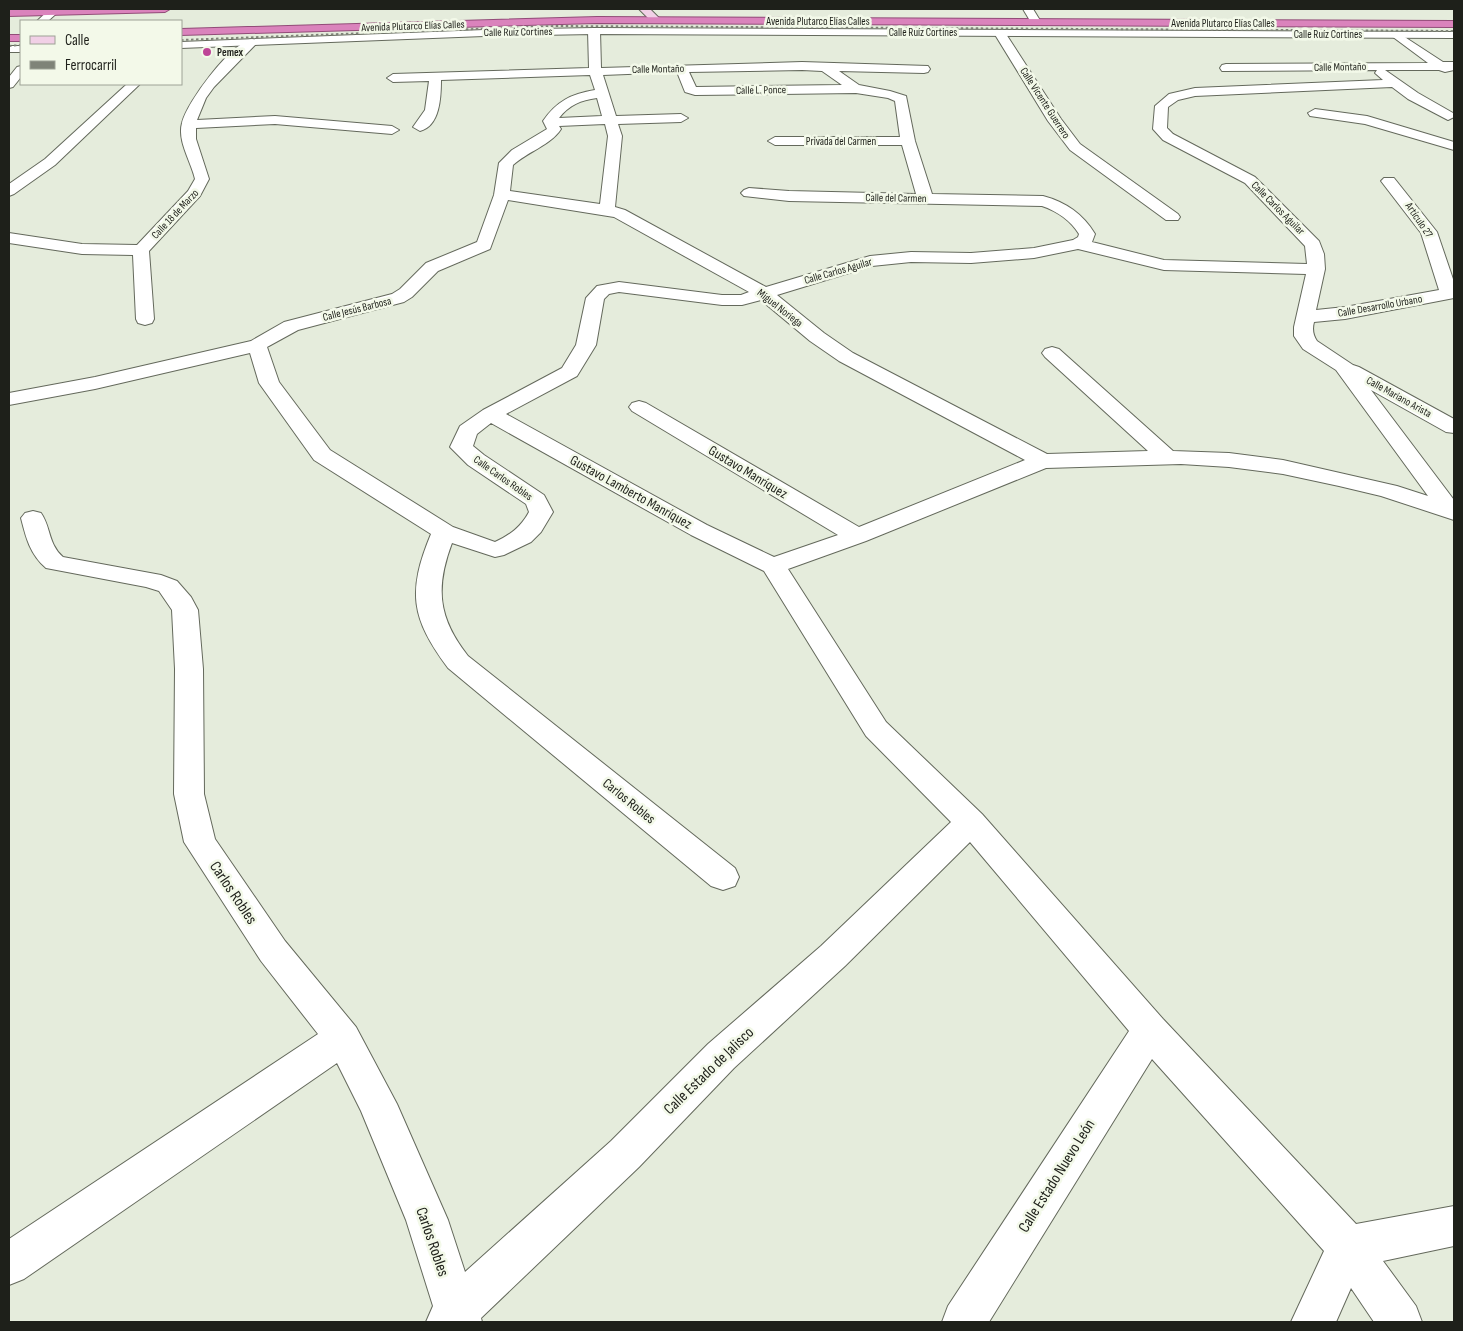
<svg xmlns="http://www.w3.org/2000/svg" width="1463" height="1331" viewBox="0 0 1463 1331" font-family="'Sofia Sans Condensed',sans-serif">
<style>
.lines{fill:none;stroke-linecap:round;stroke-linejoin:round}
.minor-casing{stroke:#64695c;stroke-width:2}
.tertiary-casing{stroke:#64695c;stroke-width:2}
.secondary-casing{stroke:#64695c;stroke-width:2}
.trunk-casing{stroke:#924c78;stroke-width:2}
.minor{fill:#fff;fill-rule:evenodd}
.tertiary{fill:#fff;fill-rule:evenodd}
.secondary{fill:#f1d0e6;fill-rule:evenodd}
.trunk{fill:#da83bc;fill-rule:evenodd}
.rail{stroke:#7f8378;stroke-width:2;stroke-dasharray:2.5 2.5;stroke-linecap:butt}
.poi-dot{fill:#be4497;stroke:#f3f9e9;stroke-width:2}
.labels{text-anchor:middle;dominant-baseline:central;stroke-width:5;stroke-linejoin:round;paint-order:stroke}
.far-street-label{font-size:11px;fill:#1e201a;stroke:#f3f9e9}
.far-poi-label{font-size:11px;font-weight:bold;fill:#1e201a;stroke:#f3f9e9;text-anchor:start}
.street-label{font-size:14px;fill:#1e201a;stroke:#f3f9e9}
.near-street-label{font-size:16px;fill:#1e201a;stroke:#f3f9e9}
</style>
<rect width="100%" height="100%" fill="#e5ecdc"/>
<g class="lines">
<g class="minor-casing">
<path id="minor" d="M 53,9 L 58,12 L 48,21 L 37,21 L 49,10 Z
M 1023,9 L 1033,9 L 1041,22 L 1040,24 L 1032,24 Z
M 594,28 L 600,31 L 601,68 L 802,62 L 928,66 L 930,69 L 928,72 L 924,73 L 839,71 L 859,85 L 890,91 L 906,96 L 915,141 L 932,194 L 1043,196 C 1066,202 1083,214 1095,234 L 1092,242 L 1164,260 L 1307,264 L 1305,246 L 1245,183 L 1163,140 L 1153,129 L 1155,106 L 1169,94 L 1195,88 L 1383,80 L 1375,73 L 1377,70 L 1222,71 L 1220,68 L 1222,65 L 1226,64 L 1428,63 L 1393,37 L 1391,35 L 1397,32 L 1443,62 L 1454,62 L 1454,70 L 1445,72 L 1439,70 L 1385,70 L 1418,93 L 1453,113 L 1454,117 L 1448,120 L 1408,99 L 1392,87 L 1195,96 L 1178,100 L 1168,107 L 1167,128 L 1173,134 L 1255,177 L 1319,241 L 1324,254 L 1325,269 L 1316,310 L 1345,307 L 1439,290 L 1421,233 L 1381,181 L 1384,178 L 1394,178 L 1437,232 L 1454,282 L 1454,298 L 1345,319 L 1314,322 C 1312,329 1313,335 1317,341 L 1353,365 L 1359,367 L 1454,419 L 1454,433 L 1446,432 L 1371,390 L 1454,500 L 1454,520 L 1381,496 L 1339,486 L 1283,474 L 1229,467 L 1181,464 L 1046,468 L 866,541 L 788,569 L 886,722 L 982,814 L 1163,1019 L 1356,1224 L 1454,1206 L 1454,1246 L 1383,1261 L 1416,1306 L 1422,1322 L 1374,1322 L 1351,1288 L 1336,1322 L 1291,1322 L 1324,1251 L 1152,1059 L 989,1322 L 942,1322 L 948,1306 L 1129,1031 L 970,842 L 845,966 L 734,1068 L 639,1167 L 481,1318 L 482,1322 L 426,1322 L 433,1306 L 406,1220 L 361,1111 L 337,1063 L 24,1279 L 9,1285 L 9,1239 L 318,1034 L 261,961 L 184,842 L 174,794 L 175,669 L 172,610 L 159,591 L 146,587 L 46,568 C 30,554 26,538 21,518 L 25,513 L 33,511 L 41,513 C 51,527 48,544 63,557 L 161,575 L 177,581 L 191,597 L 198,610 L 203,669 L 204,794 L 215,839 L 285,941 L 356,1027 L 397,1104 L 448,1220 L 465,1272 L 611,1141 L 708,1044 L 821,946 L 951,822 L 866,736 L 764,571 L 691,535 L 491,423 L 477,434 L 473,446 L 484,455 L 544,495 L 553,512 L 541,532 L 531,542 L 504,555 L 495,557 L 452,543 C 435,588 438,618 468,656 L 735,868 L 739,877 L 735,886 L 723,890 L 711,886 L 448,668 C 411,618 407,592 431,534 L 314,460 L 259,383 L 250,353 L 95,389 L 9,405 L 9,393 L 95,377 L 251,341 L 284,322 L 392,294 L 400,289 L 426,263 L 477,242 L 494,195 L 499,163 L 512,150 L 547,129 L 543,121 C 557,101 571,94 595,90 L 590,75 L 441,80 C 441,97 440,126 420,131 L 413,127 L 425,110 L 429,81 L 393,82 L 387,78 L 393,74 L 589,68 L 588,31 ZM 802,70 L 822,71 L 842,85 L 696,87 L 689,72 ZM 677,72 L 685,92 L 695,95 L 856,93 L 888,98 L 895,101 L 900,137 L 775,137 L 768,141 L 775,145 L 902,145 L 916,194 L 789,191 L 749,188 L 744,190 L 741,193 L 744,196 L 789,201 L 1042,206 C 1057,211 1071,221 1079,234 L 1078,237 L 1073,240 L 1034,248 L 971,253 L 911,252 L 870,256 L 766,287 L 625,210 L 615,207 L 622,136 L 618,124 L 681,122 L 688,118 L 681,114 L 616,116 L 603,75 ZM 597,98 L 602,116 L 559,118 C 569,105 581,100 597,98 ZM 605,124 L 608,136 L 600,204 L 510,191 L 513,165 C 527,152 551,145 561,129 L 559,126 ZM 508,200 L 614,217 L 749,292 L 741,295 L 722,295 L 619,282 L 597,286 L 586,298 L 576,345 L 562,368 L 483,410 L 460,426 L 450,447 L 468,465 L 526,504 L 529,512 C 521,527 510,535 495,542 L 453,527 L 330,450 L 279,382 L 267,347 L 298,330 L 404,302 L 412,297 L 438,271 L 490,249 ZM 1078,249 L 1164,270 L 1306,274 L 1294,327 L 1294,336 L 1303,349 L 1336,370 L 1428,496 L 1397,486 L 1283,460 L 1229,453 L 1173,451 L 1059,349 L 1052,347 L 1045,349 L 1042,353 L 1045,357 L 1148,451 L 1047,454 L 853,353 L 824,333 L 777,295 L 872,266 L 911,262 L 971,263 L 1034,258 ZM 619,292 L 722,305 L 742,305 L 761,300 L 810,341 L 839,361 L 1025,460 L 859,527 L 646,403 L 639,401 L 632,403 L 629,407 L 632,411 L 838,535 L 774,557 L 707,525 L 506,414 L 577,376 L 596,345 L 604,299 L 609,294 Z
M 1000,30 L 1004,31 L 1061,119 L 1080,144 L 1178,214 L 1180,217 L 1178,220 L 1166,220 L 1070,150 L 1048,121 L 994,33 Z
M 252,39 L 258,42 L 214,87 L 206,98 L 197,120 L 275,116 L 392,126 L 399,130 L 392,134 L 275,124 L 196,128 L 196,139 L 209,179 L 200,196 L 149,251 L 154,319 L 152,323 L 145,325 L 138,323 L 136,319 L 133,255 L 82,254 L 9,243 L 9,233 L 82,244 L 137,245 L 188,191 L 195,179 C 191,161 177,141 182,123 C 187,102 230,44 252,39 Z
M 127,84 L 140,84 L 55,165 L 14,194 L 9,196 L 9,184 L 45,159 Z
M 1315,109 L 1367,116 L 1454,142 L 1454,150 L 1365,124 L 1310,116 L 1308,113 Z"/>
</g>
<g class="tertiary-casing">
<path id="tertiary" d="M 594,28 L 1454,32 L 1454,38 L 594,34 L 484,36 L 181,48 L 181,42 L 484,30 Z
M 9,46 L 21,46 L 21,52 L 9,52 Z
M 21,66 L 21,77 L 13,87 L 9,88 L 9,77 L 17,67 Z"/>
</g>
<g class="secondary-casing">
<path id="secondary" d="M 639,9 L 650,9 L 661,20 L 660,22 L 652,22 Z"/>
</g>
<g class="trunk-casing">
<path id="trunk" d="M 50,9 L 170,9 L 165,12 L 9,16 L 9,10 Z
M 597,17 L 1454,21 L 1454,27 L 597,23 L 181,35 L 181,29 Z
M 9,35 L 21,35 L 21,41 L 9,41 Z"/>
</g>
<use href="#minor" class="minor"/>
<use href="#tertiary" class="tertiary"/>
<use href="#secondary" class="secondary"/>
<use href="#trunk" class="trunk"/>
<path class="rail" d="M 181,40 L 555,26 L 1454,31
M 9,46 L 21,45"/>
</g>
<circle class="poi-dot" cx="207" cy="52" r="5"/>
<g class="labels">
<g class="far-street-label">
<text x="818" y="21">Avenida Plutarco Elías Calles</text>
<text x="1223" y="23">Avenida Plutarco Elías Calles</text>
<text transform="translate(413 26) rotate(-2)">Avenida Plutarco Elías Calles</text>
<text transform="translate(518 32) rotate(-1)">Calle Ruíz Cortines</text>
<text x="923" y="32">Calle Ruíz Cortines</text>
<text x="1328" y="34">Calle Ruíz Cortines</text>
<text transform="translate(1340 67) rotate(-1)">Calle Montaño</text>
<text transform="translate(658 69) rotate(-1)">Calle Montaño</text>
<text transform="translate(761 90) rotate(-1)">Calle L. Ponce</text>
<text transform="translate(1045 103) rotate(57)">Calle Vicente Guerrero</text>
<text x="841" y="141">Privada del Carmen</text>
<text transform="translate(896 198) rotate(1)">Calle del Carmen</text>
<text transform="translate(1278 208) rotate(45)">Calle Carlos Aguilar</text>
<text transform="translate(175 214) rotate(-47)">Calle 18 de Marzo</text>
<text transform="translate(1419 220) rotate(56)">Artículo 27</text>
<text transform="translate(838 271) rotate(-16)">Calle Carlos Aguilar</text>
<text transform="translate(1380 306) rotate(-10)">Calle Desarrollo Urbano</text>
<text transform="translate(780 308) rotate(38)">Miguel Noriega</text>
<text transform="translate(357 309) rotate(-14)">Calle Jesús Barbosa</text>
<text transform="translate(1399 397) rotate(29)">Calle Mariano Arista</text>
<text transform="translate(503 478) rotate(35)">Calle Carlos Robles</text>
</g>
<g class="far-poi-label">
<text x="217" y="52">Pemex</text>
</g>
<g class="street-label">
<text transform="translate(748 472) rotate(31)">Gustavo Manríquez</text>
<text transform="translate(631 492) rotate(29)">Gustavo Lamberto Manríquez</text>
<text transform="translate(629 801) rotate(39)">Carlos Robles</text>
</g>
<g class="near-street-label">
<text transform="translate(233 893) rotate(56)">Carlos Robles</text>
<text transform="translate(709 1071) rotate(-44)">Calle Estado de Jalisco</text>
<text transform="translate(1057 1176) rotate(-58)">Calle Estado Nuevo León</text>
<text transform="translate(432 1242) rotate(71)">Carlos Robles</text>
</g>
</g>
<rect width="1463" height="1331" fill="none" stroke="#1e201a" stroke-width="20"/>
<rect x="20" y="20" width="162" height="65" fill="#f3f9e9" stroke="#9ea296"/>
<rect x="30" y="36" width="25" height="8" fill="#f1d0e6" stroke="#9ea296"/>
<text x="65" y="45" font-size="15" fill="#1e201a">Calle</text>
<rect x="30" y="61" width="25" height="8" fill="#7f8378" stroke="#9ea296"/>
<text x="65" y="70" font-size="15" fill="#1e201a">Ferrocarril</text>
</svg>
